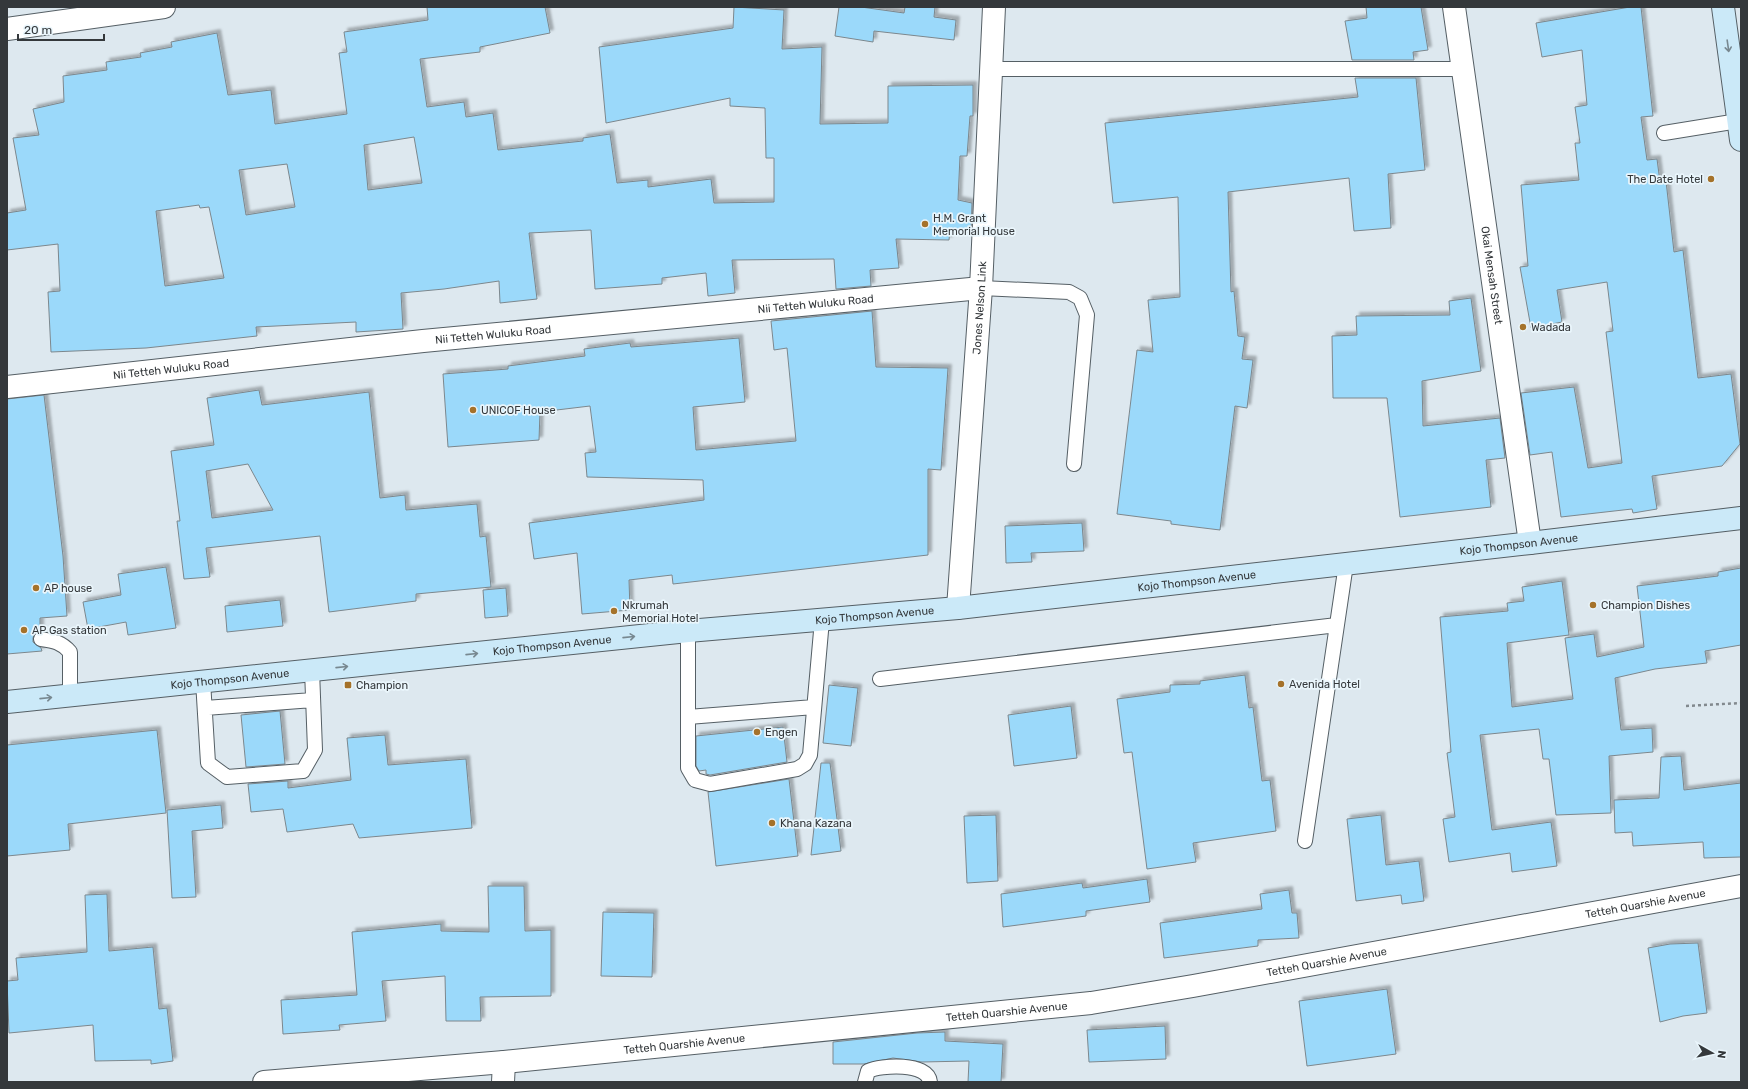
<svg xmlns="http://www.w3.org/2000/svg" width="1748" height="1089" viewBox="0 0 1748 1089" font-family="Rubik,sans-serif">
<style>
.building{fill:#9bd9fa;stroke:#7c878d;fill-rule:evenodd;filter:url(#shadow)}
.lines{fill:none;stroke-linecap:round;stroke-linejoin:round}
.service-casing{stroke:#555f65;stroke-width:16}
.minor-casing{stroke:#555f65;stroke-width:24}
.secondary-casing{stroke:#555f65;stroke-width:24}
.path{stroke:#82898e;stroke-width:2.5;stroke-dasharray:3 3;stroke-linecap:butt}
.service{stroke:#fff;stroke-width:14}
.minor{stroke:#fff;stroke-width:22}
.secondary{stroke:#cbe9f8;stroke-width:22}
.oneway{stroke:#788890}
.poi-dot{fill:#a5722a;stroke:#eaf6fc;stroke-width:1.5}
.labels{text-anchor:middle;dominant-baseline:central;stroke-width:3.5;stroke-linejoin:round;paint-order:stroke}
.poi-label{font-size:11px;fill:#34383b;stroke:#eaf6fc;text-anchor:start}
.street-label{font-size:11px;fill:#34383b;stroke:#eaf6fc}
</style>
<defs>
<filter id="shadow"><feDropShadow dx="3.5" dy="-3.5" stdDeviation="1" flood-color="#0004"/></filter>
</defs>
<rect width="100%" height="100%" fill="#dde8ef"/>
<path class="building" d="M 427,7 L 545,7 L 550,33 L 480,47 L 480,52 L 420,59 L 427,107 L 464,102 L 466,117 L 493,113 L 498,150 L 583,141 L 583,138 L 610,134 L 617,183 L 648,180 L 648,187 L 711,179 L 714,203 L 774,202 L 774,158 L 766,158 L 765,108 L 730,106 L 730,98 L 606,123 L 599,47 L 733,28 L 734,7 L 784,10 L 782,49 L 822,47 L 820,124 L 888,123 L 888,86 L 973,85 L 973,116 L 970,116 L 967,156 L 960,156 L 958,200 L 972,203 L 971,233 L 950,230 L 949,240 L 896,239 L 899,268 L 870,270 L 871,286 L 836,289 L 834,259 L 732,260 L 735,293 L 708,296 L 706,273 L 662,278 L 662,284 L 595,289 L 591,230 L 529,233 L 537,299 L 500,303 L 499,281 L 444,289 L 401,293 L 403,329 L 356,332 L 356,322 L 256,327 L 257,336 L 146,348 L 51,352 L 48,292 L 60,291 L 58,244 L 7,250 L 7,213 L 26,210 L 13,138 L 39,135 L 33,109 L 64,102 L 63,76 L 107,70 L 106,62 L 141,57 L 140,53 L 172,47 L 171,42 L 217,33 L 228,95 L 271,90 L 275,124 L 347,114 L 339,53 L 347,52 L 344,32 L 428,20 ZM 414,137 L 422,183 L 368,190 L 364,145 ZM 287,164 L 295,207 L 246,215 L 239,170 ZM 199,205 L 200,208 L 209,207 L 224,278 L 165,286 L 156,211 Z
M 839,7 L 861,7 L 904,13 L 905,7 L 935,7 L 934,17 L 956,20 L 954,40 L 874,31 L 873,42 L 835,36 Z
M 1366,7 L 1421,7 L 1428,50 L 1413,52 L 1414,60 L 1352,60 L 1345,21 L 1367,18 Z
M 1630,7 L 1641,7 L 1653,116 L 1641,117 L 1647,160 L 1657,159 L 1660,182 L 1666,181 L 1674,252 L 1683,250 L 1698,378 L 1731,374 L 1740,444 L 1722,466 L 1652,476 L 1657,509 L 1633,513 L 1632,509 L 1561,517 L 1552,452 L 1530,455 L 1521,393 L 1574,387 L 1588,468 L 1622,463 L 1606,332 L 1613,331 L 1607,282 L 1557,290 L 1562,322 L 1531,328 L 1520,267 L 1528,266 L 1521,185 L 1579,180 L 1575,143 L 1580,143 L 1575,107 L 1587,105 L 1582,50 L 1542,57 L 1536,23 Z
M 1355,78 L 1416,78 L 1425,170 L 1388,174 L 1391,228 L 1354,231 L 1349,178 L 1228,192 L 1231,292 L 1234,291 L 1238,336 L 1245,337 L 1242,359 L 1253,360 L 1247,408 L 1235,406 L 1220,530 L 1171,524 L 1171,521 L 1117,514 L 1137,350 L 1153,352 L 1148,300 L 1180,297 L 1178,197 L 1113,203 L 1105,123 L 1358,97 Z
M 1471,298 L 1481,371 L 1422,381 L 1423,426 L 1500,418 L 1505,458 L 1486,460 L 1491,507 L 1400,517 L 1387,398 L 1333,398 L 1332,336 L 1357,335 L 1356,316 L 1450,315 L 1449,301 Z
M 872,311 L 876,367 L 948,368 L 941,470 L 928,469 L 928,555 L 673,584 L 672,575 L 629,580 L 630,610 L 582,614 L 577,553 L 534,559 L 529,523 L 704,500 L 703,480 L 587,477 L 585,453 L 596,452 L 590,406 L 540,412 L 539,440 L 448,447 L 443,374 L 508,369 L 508,366 L 585,356 L 584,349 L 630,343 L 631,347 L 739,338 L 745,402 L 693,407 L 696,450 L 796,441 L 787,348 L 774,350 L 771,321 Z
M 259,390 L 262,405 L 369,392 L 380,498 L 405,495 L 406,510 L 477,504 L 480,537 L 486,536 L 491,587 L 416,594 L 416,601 L 329,612 L 320,536 L 206,548 L 210,577 L 184,579 L 177,521 L 180,521 L 171,451 L 214,445 L 207,398 ZM 248,464 L 273,510 L 212,518 L 206,471 Z
M 44,395 L 63,556 L 67,616 L 40,618 L 40,631 L 35,633 L 33,638 L 33,642 L 41,648 L 42,651 L 7,654 L 7,399 Z
M 1082,523 L 1084,551 L 1031,553 L 1032,562 L 1006,563 L 1005,526 Z
M 166,567 L 176,628 L 128,635 L 126,622 L 88,629 L 83,602 L 121,595 L 118,574 Z
M 1741,568 L 1741,645 L 1705,651 L 1707,663 L 1655,669 L 1615,678 L 1621,730 L 1652,728 L 1653,752 L 1609,756 L 1611,813 L 1556,815 L 1549,759 L 1543,759 L 1539,729 L 1480,735 L 1492,830 L 1551,822 L 1557,866 L 1512,872 L 1510,853 L 1449,862 L 1443,819 L 1455,817 L 1447,753 L 1451,752 L 1440,617 L 1508,611 L 1507,603 L 1524,601 L 1522,587 L 1562,581 L 1569,635 L 1507,643 L 1512,707 L 1573,699 L 1565,638 L 1594,634 L 1597,657 L 1644,647 L 1637,586 L 1718,576 L 1718,572 Z
M 506,588 L 508,616 L 485,618 L 483,590 Z
M 280,600 L 283,626 L 227,632 L 225,606 Z
M 1245,675 L 1249,708 L 1253,707 L 1262,781 L 1270,780 L 1276,831 L 1193,843 L 1196,862 L 1147,869 L 1132,752 L 1124,753 L 1117,699 L 1170,692 L 1170,685 L 1200,684 L 1200,681 Z
M 829,685 L 858,688 L 851,746 L 823,743 Z
M 1071,706 L 1077,758 L 1014,766 L 1008,715 Z
M 280,711 L 285,764 L 246,767 L 241,715 Z
M 783,727 L 787,762 L 710,775 L 706,774 L 706,770 L 699,771 L 696,766 L 696,736 Z
M 157,730 L 166,813 L 68,824 L 70,850 L 7,856 L 7,745 Z
M 385,735 L 388,765 L 466,759 L 472,828 L 359,838 L 353,824 L 287,832 L 283,809 L 251,812 L 248,784 L 288,781 L 288,788 L 351,780 L 347,738 Z
M 1681,756 L 1684,790 L 1741,783 L 1741,857 L 1704,858 L 1703,842 L 1633,846 L 1632,832 L 1615,833 L 1614,800 L 1659,798 L 1661,757 Z
M 821,763 L 830,763 L 841,851 L 811,855 Z
M 789,779 L 798,856 L 716,866 L 708,792 Z
M 221,805 L 223,828 L 192,831 L 196,897 L 172,898 L 167,810 Z
M 996,815 L 998,881 L 967,883 L 964,816 Z
M 1381,815 L 1386,865 L 1419,861 L 1424,901 L 1402,904 L 1401,895 L 1356,901 L 1347,819 Z
M 1147,879 L 1150,902 L 1086,911 L 1086,916 L 1003,927 L 1001,894 L 1082,883 L 1083,888 Z
M 488,886 L 524,886 L 525,931 L 551,930 L 551,996 L 480,997 L 481,1021 L 446,1021 L 445,976 L 382,981 L 386,1021 L 339,1025 L 340,1030 L 283,1034 L 281,1000 L 357,995 L 352,932 L 441,924 L 441,931 L 489,932 Z
M 1289,890 L 1292,913 L 1297,913 L 1299,938 L 1258,940 L 1258,946 L 1164,958 L 1160,923 L 1262,909 L 1260,894 Z
M 107,894 L 109,951 L 153,947 L 159,1009 L 167,1008 L 173,1061 L 151,1064 L 151,1060 L 95,1061 L 93,1025 L 9,1033 L 7,981 L 18,980 L 16,958 L 87,952 L 85,895 Z
M 603,912 L 654,913 L 652,977 L 601,976 Z
M 1698,943 L 1707,1013 L 1683,1016 L 1660,1022 L 1648,948 L 1670,944 Z
M 1387,989 L 1396,1054 L 1307,1066 L 1299,1001 Z
M 1165,1026 L 1166,1059 L 1089,1062 L 1087,1030 Z
M 945,1032 L 945,1041 L 1003,1044 L 1001,1082 L 968,1082 L 969,1061 L 922,1062 L 893,1058 L 864,1064 L 833,1064 L 833,1042 L 917,1033 Z"/>
<g class="lines">
<g class="service-casing">
<path id="service" d="M 991,69 L 1463,69
M 1664,133 L 1738,121
M 981,288 L 1069,292 L 1080,298 L 1087,315 L 1074,464
M 688,631 L 688,768 L 695,780 L 710,784 L 797,769 L 805,764 L 810,755 L 822,620
M 41,639 C 54,641 61,642 70,652 L 70,695
M 880,679 L 1337,625
M 203,681 L 208,763 L 227,777 L 303,771 L 315,750 L 312,670
M 205,708 L 313,700
M 688,717 L 814,707
M 1305,841 L 1346,564
M 865,1082 L 868,1071 C 881,1065 928,1062 930,1082"/>
</g>
<g class="minor-casing">
<g id="minor">
<path id="s1" d="M 1454,7 L 1530,543"/>
<path d="M 7,29 L 164,7"/>
<path id="s2" d="M 7,387 L 423,341 L 981,288"/>
<path id="s3" d="M 958,608 L 981,288 L 994,7"/>
<path id="s4" d="M 264,1082 L 504,1062 L 1091,1003 L 1193,986 L 1741,886"/>
<path d="M 503,1082 L 504,1062"/>
</g>
</g>
<g class="secondary-casing">
<g id="secondary">
<path d="M 1723,7 L 1741,140"/>
<path id="s5" d="M 7,702 L 688,631 L 958,608 L 1530,543 L 1741,518"/>
</g>
</g>
<path class="path" d="M 1686,706 L 1741,703"/>
<use href="#service" class="service"/>
<use href="#minor" class="minor"/>
<use href="#secondary" class="secondary"/>
</g>
<defs><path id="oneway-shaft" d="M-6 0H5M1.5-3L5.5 0L1.5 3" fill="none" stroke-width="1.6" stroke-linecap="round" stroke-linejoin="round"/></defs>
<g class="oneway">
<use href="#oneway-shaft" transform="translate(1728 46) rotate(82)"/>
<use href="#oneway-shaft" transform="translate(629 637) rotate(-6)"/>
<use href="#oneway-shaft" transform="translate(472 654) rotate(-6)"/>
<use href="#oneway-shaft" transform="translate(342 667) rotate(-6)"/>
<use href="#oneway-shaft" transform="translate(46 698) rotate(-6)"/>
</g>
<g class="poi-dot">
<circle cx="1711" cy="179" r="4"/>
<circle cx="925" cy="224" r="4"/>
<circle cx="1523" cy="327" r="4"/>
<circle cx="473" cy="410" r="4"/>
<circle cx="36" cy="588" r="4"/>
<circle cx="1593" cy="605" r="4"/>
<circle cx="614" cy="611" r="4"/>
<circle cx="24" cy="630" r="4"/>
<circle cx="1281" cy="684" r="4"/>
<rect x="344" y="681" width="8" height="8" rx="2"/>
<circle cx="757" cy="732" r="4"/>
<circle cx="772" cy="823" r="4"/>
</g>
<g class="labels">
<g class="poi-label">
<text x="1703" y="179" text-anchor="end">The Date Hotel</text>
<text x="933" y="218">H.M. Grant<tspan x="933" dy="13">Memorial House</tspan></text>
<text x="1531" y="327">Wadada</text>
<text x="481" y="410">UNICOF House</text>
<text x="44" y="588">AP house</text>
<text x="622" y="605">Nkrumah<tspan x="622" dy="13">Memorial Hotel</tspan></text>
<text x="1601" y="605">Champion Dishes</text>
<text x="32" y="630">AP Gas station</text>
<text x="1289" y="684">Avenida Hotel</text>
<text x="356" y="685">Champion</text>
<text x="765" y="732">Engen</text>
<text x="780" y="823">Khana Kazana</text>
</g>
<g class="street-label">
<text stroke="none"><textPath href="#s1" startOffset="271">Okai Mensah Street</textPath></text>
<text stroke="none"><textPath href="#s2" startOffset="813">Nii Tetteh Wuluku Road</textPath></text>
<text stroke="none"><textPath href="#s3" startOffset="301">Jones Nelson Link</textPath></text>
<text stroke="none"><textPath href="#s2" startOffset="489">Nii Tetteh Wuluku Road</textPath></text>
<text stroke="none"><textPath href="#s2" startOffset="165">Nii Tetteh Wuluku Road</textPath></text>
<text stroke="none"><textPath href="#s5" startOffset="1520">Kojo Thompson Avenue</textPath></text>
<text stroke="none"><textPath href="#s5" startOffset="1196">Kojo Thompson Avenue</textPath></text>
<text stroke="none"><textPath href="#s5" startOffset="872">Kojo Thompson Avenue</textPath></text>
<text stroke="none"><textPath href="#s5" startOffset="548">Kojo Thompson Avenue</textPath></text>
<text stroke="none"><textPath href="#s5" startOffset="224">Kojo Thompson Avenue</textPath></text>
<text stroke="none"><textPath href="#s4" startOffset="1394">Tetteh Quarshie Avenue</textPath></text>
<text stroke="none"><textPath href="#s4" startOffset="1070">Tetteh Quarshie Avenue</textPath></text>
<text stroke="none"><textPath href="#s4" startOffset="746">Tetteh Quarshie Avenue</textPath></text>
<text stroke="none"><textPath href="#s4" startOffset="422">Tetteh Quarshie Avenue</textPath></text>
</g>
</g>
<rect width="1748" height="1089" fill="none" stroke="#34383b" stroke-width="16"/>
<g transform="translate(1712 1053) rotate(98)" stroke="#eaf6fc" stroke-width="3" paint-order="stroke">
<path d="M0-3L7 15L0 10L-7 15Z" fill="#34383b"/>
<text y="-6" font-size="11" font-weight="bold" text-anchor="middle" fill="#34383b">N</text>
</g>
<path d="M18 34v6h86v-6" fill="none" stroke="#34383b" stroke-width="2"/>
<text x="24" y="34" font-size="12" fill="#34383b" stroke="#eaf6fc" stroke-width="3" paint-order="stroke">20 m</text>
</svg>
